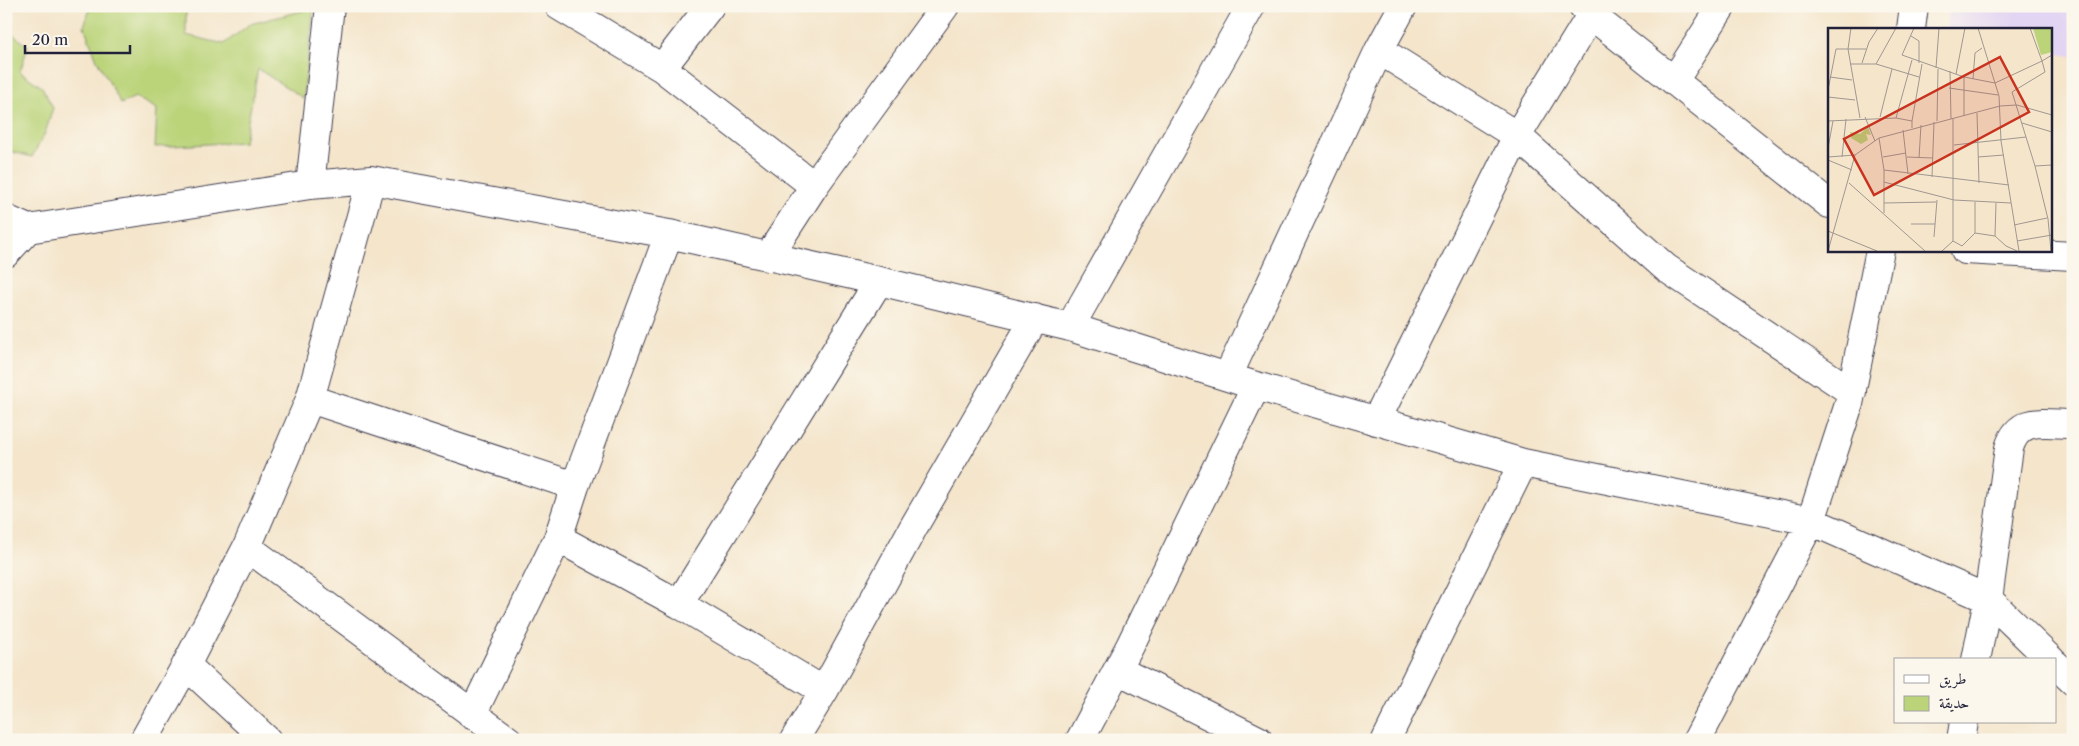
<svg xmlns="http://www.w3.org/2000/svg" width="2079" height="746" viewBox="0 0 2079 746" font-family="'Libre Caslon Text',Amiri,serif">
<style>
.built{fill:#e2d4f3}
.green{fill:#bbd47a;stroke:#6e7b5a}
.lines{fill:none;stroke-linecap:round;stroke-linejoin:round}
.street-casing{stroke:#423f51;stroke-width:30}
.street{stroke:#fff;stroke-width:28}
.inset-road{fill:none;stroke:#a09791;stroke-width:1}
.view{fill:#c8321e;fill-opacity:0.15;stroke:#c8321e;stroke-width:2.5}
.inset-edge{fill:none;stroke:#22223b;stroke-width:2.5}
</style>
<rect width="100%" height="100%" fill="#fbf7ec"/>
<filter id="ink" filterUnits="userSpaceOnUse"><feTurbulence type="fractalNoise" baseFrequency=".02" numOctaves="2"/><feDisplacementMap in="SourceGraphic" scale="10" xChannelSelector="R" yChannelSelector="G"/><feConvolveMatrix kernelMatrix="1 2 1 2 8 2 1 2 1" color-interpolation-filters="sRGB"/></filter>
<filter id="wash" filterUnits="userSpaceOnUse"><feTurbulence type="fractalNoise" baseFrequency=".0096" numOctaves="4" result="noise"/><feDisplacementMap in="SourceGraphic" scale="20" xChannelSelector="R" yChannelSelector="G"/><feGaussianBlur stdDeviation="1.12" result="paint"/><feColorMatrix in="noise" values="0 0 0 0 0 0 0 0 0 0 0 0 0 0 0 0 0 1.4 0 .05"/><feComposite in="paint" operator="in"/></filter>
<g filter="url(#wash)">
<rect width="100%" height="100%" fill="#f4e5cb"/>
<path class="built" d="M 1949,6 L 2073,6 L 2073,56 L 2050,53 L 2050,29 L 1946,29 Z"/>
<path class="green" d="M 91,6 L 186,6 L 186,35 L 224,44 L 250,24 L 314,8 L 303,98 L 258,69 L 244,142 L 155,147 L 157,109 L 135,97 L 121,104 L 97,60 L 84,26 Z
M 6,29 L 28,46 L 20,72 L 42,87 L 53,108 L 45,133 L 32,157 L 6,150 Z"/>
</g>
<g filter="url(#ink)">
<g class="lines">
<g class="street-casing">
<path id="street" d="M 559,6 L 662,68 L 814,186 L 768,257
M 1583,6 L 1591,15 L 1829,204
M 1911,29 L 1914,6
M 1379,50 L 1517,136 L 1666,268 L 1852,392
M 662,68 L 710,6
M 1674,81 L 1722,6
M 310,185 L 330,6
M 814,186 L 945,6
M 6,219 L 28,229 L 310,185 L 371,180 L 669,234 L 879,281 L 1070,327 L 1256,386 L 1523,463 L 1811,521 L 1988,599 L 2051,660
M 1965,250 L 2073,256
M 6,253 L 28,229
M 1070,327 L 1251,6
M 1228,376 L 1379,50 L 1403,6
M 310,399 L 575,486
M 1376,421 L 1517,136 L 1591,15
M 558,538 L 679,604 L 824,691
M 247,547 L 508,740
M 679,604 L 879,281
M 1976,660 L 1988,599 L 2009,448 C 2019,415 2045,424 2073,424
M 2055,664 L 2073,681
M 186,665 L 267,740
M 1118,670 L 1258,740
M 472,715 L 558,538 L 575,486 L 669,234
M 144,740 L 186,665 L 247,547 L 310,399 L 371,180
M 794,740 L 824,691 L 913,528 L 1035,318
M 1080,740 L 1130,646 L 1256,386
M 1386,740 L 1523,463
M 1697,740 L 1811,521 L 1849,404 L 1880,250
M 1961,740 L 1964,722"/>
</g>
<use href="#street" class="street"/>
</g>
</g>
<g transform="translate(1828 28)">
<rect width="224" height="224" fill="#f4e5cb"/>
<path d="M 205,0 L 224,0 L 224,24 L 213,27 ZM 40,99 L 43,107 L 38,106 L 40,112 L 33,116 L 23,110 L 22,104 L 32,106 Z" fill="#bbd47a"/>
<path class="inset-road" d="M 23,0 L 20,21 L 32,90M 86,0 L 74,27 L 136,49 L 167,55 L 214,33 L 217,44 L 184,64 L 207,138 L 220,191 L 223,223M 150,0 L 171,68 L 173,113 L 191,223M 202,0 L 214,33 L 224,27M 83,8 L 91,13 L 91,35M 34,35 L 41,14 L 50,0M 22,36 L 48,36 L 91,49M 48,36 L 68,0M 108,40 L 111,0M 122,43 L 123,91M 128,46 L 137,0M 2,49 L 24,52M 136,49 L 136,88M 145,51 L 147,25 L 154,20M 121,60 L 170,67M 0,62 L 8,21 L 38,21M 0,69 L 27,72M 149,85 L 151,155M 37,89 L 47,113M 52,89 L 64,41M 68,90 L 84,32M 0,93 L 68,90 L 84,93 L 84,100M 84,93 L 94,36M 109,93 L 110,41M 194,95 L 224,104M 75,102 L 80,146M 51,110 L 56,142 L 56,185M 126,117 L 198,109M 0,120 L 5,93M 0,129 L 27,127 L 51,110 L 172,78 L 189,77 L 224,87M 14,129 L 18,91M 55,129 L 78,125M 79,129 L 105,130M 150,129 L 176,127M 91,130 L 93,97M 0,132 L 24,142M 207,138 L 224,137M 56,142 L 181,157M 104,149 L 106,94M 56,154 L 126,172 L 183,175M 21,155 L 97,223M 56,175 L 108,174M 83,196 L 107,196M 186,197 L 219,190M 0,203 L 49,223M 147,205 L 147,174M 167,208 L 168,175M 106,209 L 109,172M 125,213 L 134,218 L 147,205 L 167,208 L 178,218 L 189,223M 189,213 L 224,207M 0,223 L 27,127M 114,223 L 125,213 L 125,90"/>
<path class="view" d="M 172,29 L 201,84 L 46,167 L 16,111 Z"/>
<rect width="224" height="224" class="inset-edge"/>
</g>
<rect width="2079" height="746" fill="none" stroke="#fbf7ec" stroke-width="25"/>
<rect x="1894" y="658" width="162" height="65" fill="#fbf7ec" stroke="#a4a2a5"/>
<rect x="1904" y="675" width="25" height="8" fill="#ffffff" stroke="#a4a2a5"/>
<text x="1939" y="684" font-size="15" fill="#22223b">طريق</text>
<rect x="1904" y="696" width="25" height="15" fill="#bbd47a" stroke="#a4a2a5"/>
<text x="1939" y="708" font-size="15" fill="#22223b">حديقة</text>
<path d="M25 45v8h105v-8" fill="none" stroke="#22223b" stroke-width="2.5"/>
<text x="32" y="45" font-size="15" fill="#22223b" stroke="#fbf7ec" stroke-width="4" paint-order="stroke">20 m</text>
</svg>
